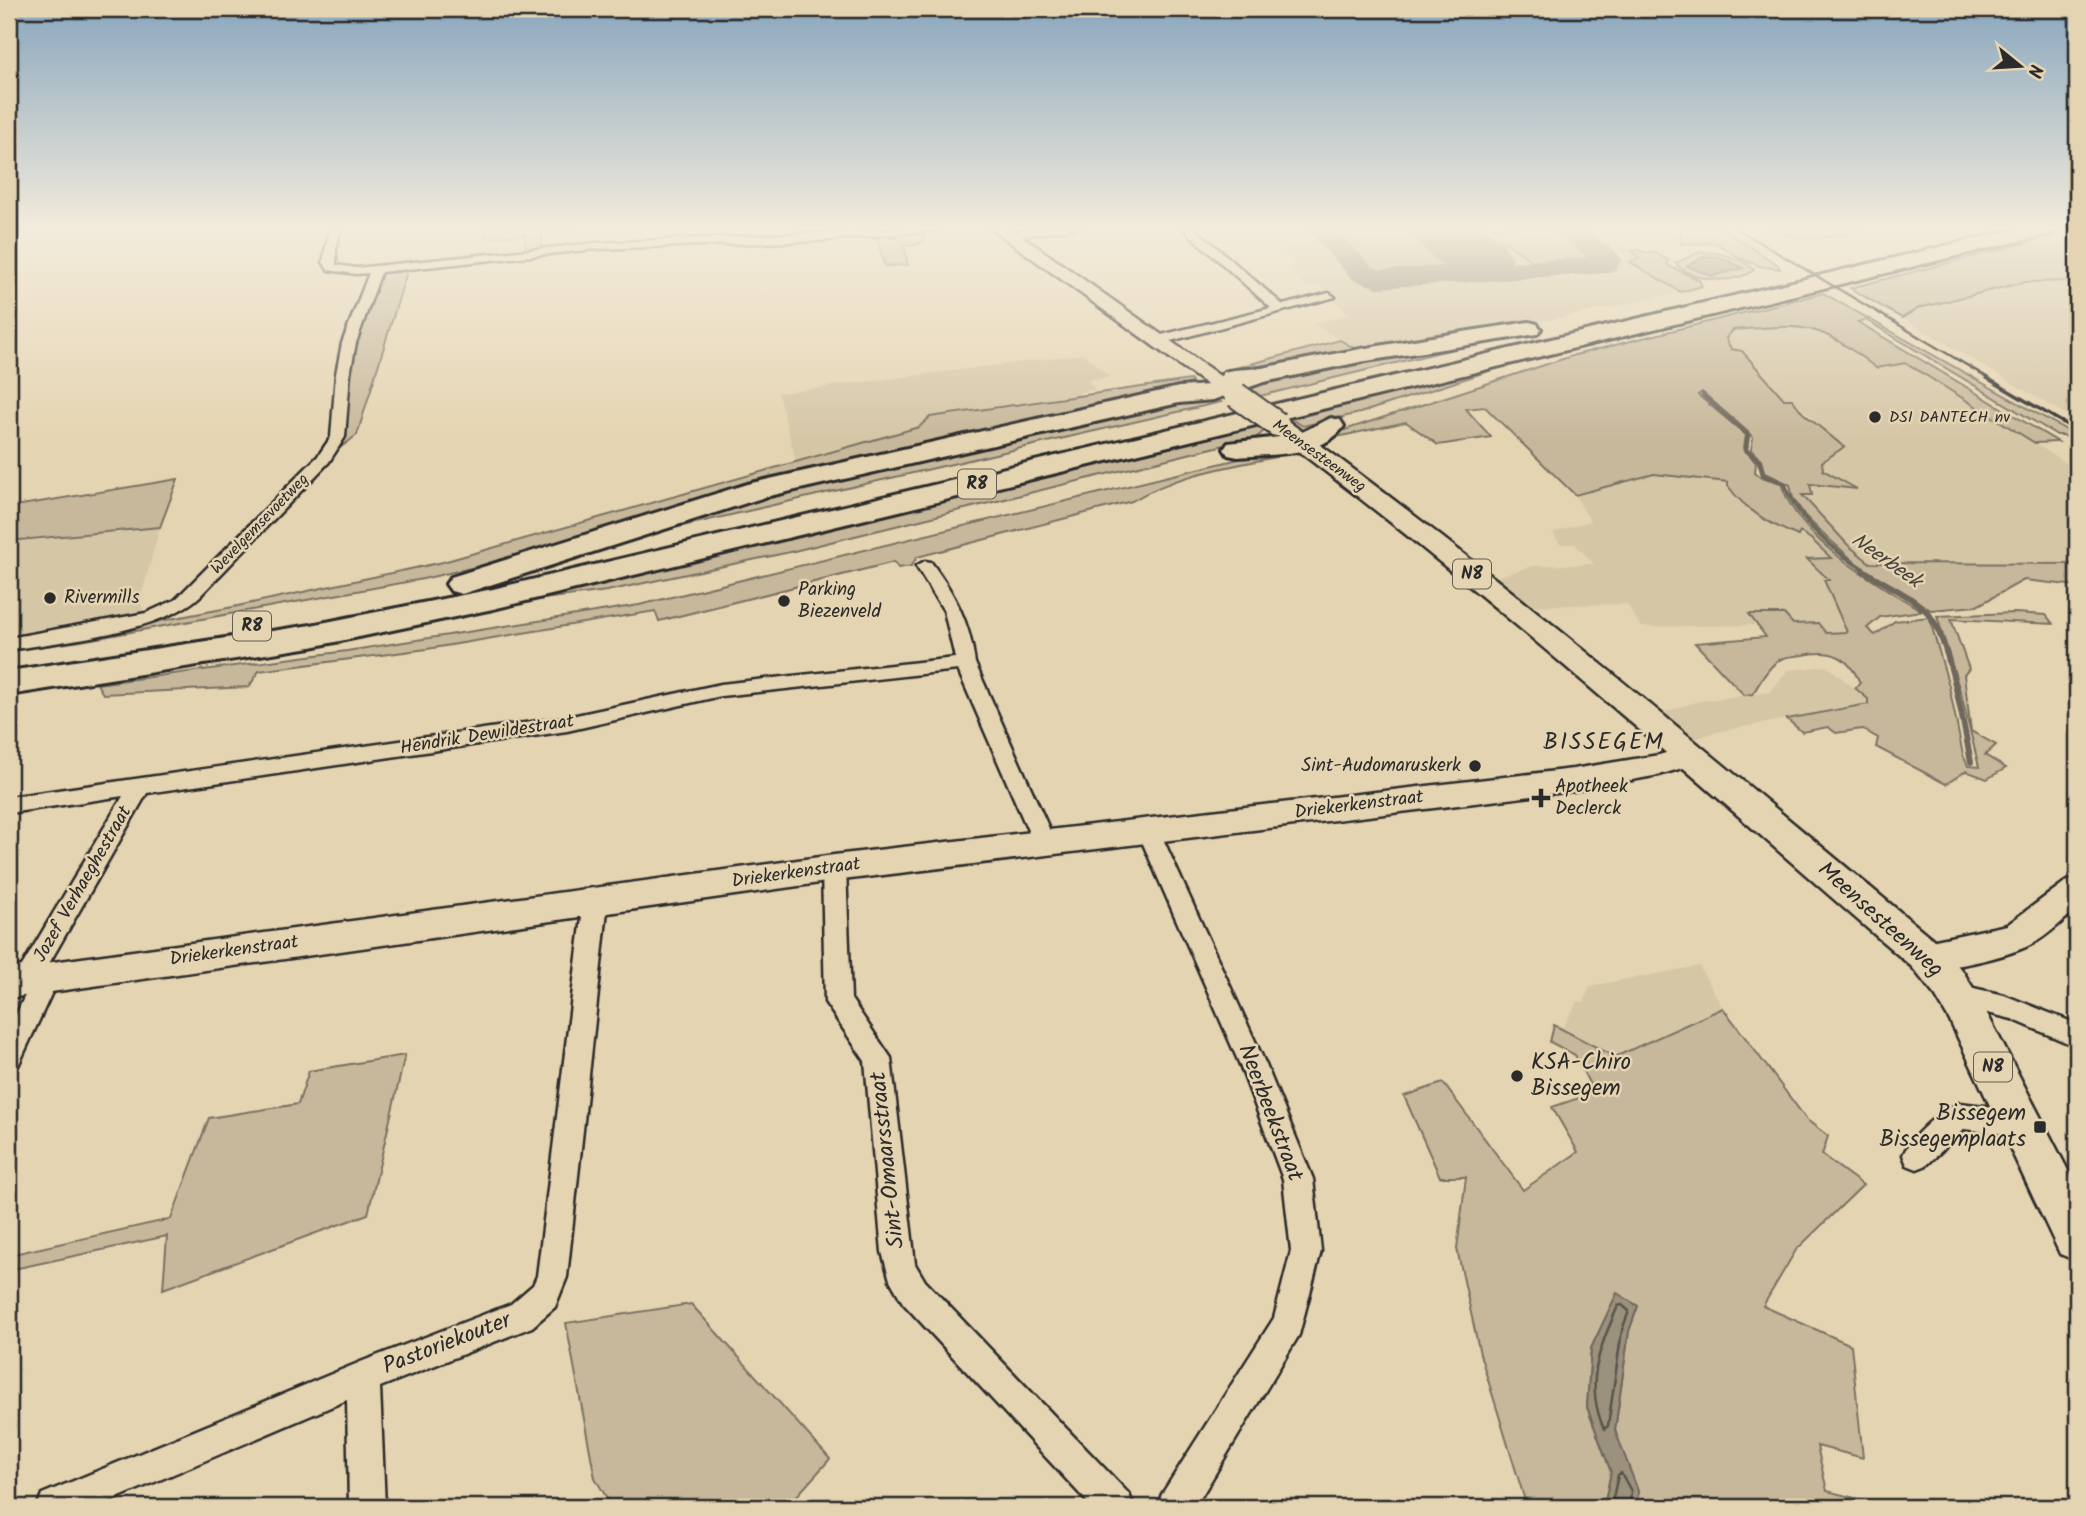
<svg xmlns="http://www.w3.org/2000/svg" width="2086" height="1516" viewBox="0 0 2086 1516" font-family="Kalam,sans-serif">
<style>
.built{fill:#d5c6a6}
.green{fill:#c7b89b;stroke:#797263;stroke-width:2}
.water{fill:#9b917c;stroke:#6e685c;stroke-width:2}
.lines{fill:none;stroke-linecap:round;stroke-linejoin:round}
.shore{stroke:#58544b;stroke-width:2.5}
.stream-far1{stroke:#6e685c;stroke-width:4.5}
.stream{stroke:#6e685c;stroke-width:6}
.taxiway{fill:#88806e;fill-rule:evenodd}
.runway{fill:#88806e;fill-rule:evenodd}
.street-casing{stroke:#2b2b2b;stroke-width:5}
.secondary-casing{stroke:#2b2b2b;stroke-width:5}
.primary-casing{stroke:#2b2b2b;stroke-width:5}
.highway-casing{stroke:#2b2b2b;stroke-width:6}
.street{fill:#e5d4b1;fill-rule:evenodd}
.secondary{fill:#e5d4b1;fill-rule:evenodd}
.primary{fill:#e5d4b1;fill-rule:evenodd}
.highway{fill:#e5d4b1;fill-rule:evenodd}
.rail-far1{stroke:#2b2b2b;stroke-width:2.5}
.rail{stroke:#2b2b2b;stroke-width:3.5}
.primary-bridge-casing{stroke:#2b2b2b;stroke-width:28;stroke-linecap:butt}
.primary-bridge{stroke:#e5d4b1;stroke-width:24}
.poi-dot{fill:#2b2b2b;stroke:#e5d4b1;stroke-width:2.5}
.labels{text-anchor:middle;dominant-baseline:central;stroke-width:5;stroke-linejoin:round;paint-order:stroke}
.far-poi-label{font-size:16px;fill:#2b2b2b;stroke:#e5d4b1;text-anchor:start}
.far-street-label{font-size:16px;fill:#2b2b2b;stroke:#e5d4b1}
.shield{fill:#e5d4b1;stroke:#635e53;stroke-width:2}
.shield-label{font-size:18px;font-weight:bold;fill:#2b2b2b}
.poi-label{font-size:19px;fill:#2b2b2b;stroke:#e5d4b1;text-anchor:start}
.street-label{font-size:19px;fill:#2b2b2b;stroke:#e5d4b1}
.water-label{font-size:21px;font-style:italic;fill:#47443f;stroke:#e5d4b1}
.quarter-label{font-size:23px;letter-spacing:2px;fill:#2b2b2b;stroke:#e5d4b1}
.near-street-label{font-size:23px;fill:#2b2b2b;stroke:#e5d4b1}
.near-poi-label{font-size:23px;fill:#2b2b2b;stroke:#e5d4b1;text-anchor:start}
</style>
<rect width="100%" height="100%" fill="#e5d4b1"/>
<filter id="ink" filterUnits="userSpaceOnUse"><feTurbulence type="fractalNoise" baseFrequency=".0143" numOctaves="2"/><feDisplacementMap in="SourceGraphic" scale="14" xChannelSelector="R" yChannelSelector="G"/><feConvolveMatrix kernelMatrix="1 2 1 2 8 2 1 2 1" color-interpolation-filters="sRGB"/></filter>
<g filter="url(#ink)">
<path class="built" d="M 1224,227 L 1580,227 L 1630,262 L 1681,292 L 1562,318 L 1357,350 L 1314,324 L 1349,314 L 1318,285 L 1307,287 L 1298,279 L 1288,268 L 1297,266 L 1260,229 L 1231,233 Z
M 1585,227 L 1680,227 L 1681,244 L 1628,246 L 1640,258 L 1633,262 Z
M 2055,280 L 2077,281 L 2077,421 L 1902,318 L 1919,309 L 2025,282 Z
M 1785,326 L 1811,328 L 1824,333 L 1876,368 L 1906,363 L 2076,469 L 2071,470 L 2077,474 L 2077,564 L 1870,563 L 1848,545 L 1801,494 L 1809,484 L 1855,487 L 1823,470 L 1822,462 L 1844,448 L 1792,399 L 1784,399 L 1742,351 L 1731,349 L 1726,338 L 1733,330 Z
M 1084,354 L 1110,377 L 1088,380 L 1095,390 L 1079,392 L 1081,396 L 930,417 L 919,427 L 796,461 L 778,393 Z
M 1654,474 L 1729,482 L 1728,486 L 1735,497 L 1751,511 L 1798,536 L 1799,532 L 1811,539 L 1832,559 L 1808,560 L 1830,581 L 1824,581 L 1848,632 L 1825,633 L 1818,623 L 1793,624 L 1784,614 L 1750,615 L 1757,625 L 1641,627 L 1627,604 L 1529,606 L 1493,578 L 1533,566 L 1594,564 L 1575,544 L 1560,544 L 1553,533 L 1590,521 L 1575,495 Z
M 160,527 L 140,601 L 145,615 L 9,641 L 9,541 Z
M 1827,666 L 1868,699 L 1869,704 L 1716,732 L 1691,740 L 1659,714 L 1700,701 L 1770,692 L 1788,670 Z
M 1699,966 L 1723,1008 L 1615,1058 L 1554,1025 L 1564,1026 L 1578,1001 L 1584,1002 L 1590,986 Z"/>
<path class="green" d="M 486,227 L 591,227 L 542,232 L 542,249 L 526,250 L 525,234 L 485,238 Z
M 1326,227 L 1405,227 L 1449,267 C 1441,274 1428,273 1418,273 C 1366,277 1360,261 1326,227 Z
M 1474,227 L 1555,227 L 1593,254 L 1594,260 L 1537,265 L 1507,243 L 1484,235 Z
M 1680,227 L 1719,227 L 1778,265 L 1780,269 L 1759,266 L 1740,258 L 1716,243 L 1681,244 Z
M 1765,227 L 1877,227 C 1838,236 1802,247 1765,227 Z
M 921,231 L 925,241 L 916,245 L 904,246 L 908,265 L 885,266 L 876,235 Z
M 2062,234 L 2077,248 L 2077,281 L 2025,282 L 1919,308 L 1902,318 L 1850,288 Z
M 1640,250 L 1645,253 L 1656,253 L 1669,261 L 1667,264 L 1669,266 L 1699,280 L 1702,286 L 1681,292 L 1630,262 L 1639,258 L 1632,251 Z
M 1700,252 C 1717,252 1742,257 1754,270 C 1734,285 1692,282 1675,263 Z
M 408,268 L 357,435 L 336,451 L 342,442 L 350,360 L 380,274 Z
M 1823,293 L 2077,436 L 2077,444 L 2063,435 L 2057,435 L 1866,320 L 1858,322 L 2058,442 L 2035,443 L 1906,363 L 1876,368 C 1817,322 1807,324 1733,330 L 1726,338 L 1731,349 L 1742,351 L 1784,399 L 1792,399 L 1803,413 L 1844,447 L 1822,462 L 1823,470 L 1857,489 L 1810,484 L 1812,495 L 1802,495 L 1848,545 L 1870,563 L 2077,564 L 2077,586 L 2024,580 L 1977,606 L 1931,610 L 1857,564 L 1819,530 L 1805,516 L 1793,498 L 1790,485 L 1764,472 L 1762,461 L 1751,450 L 1753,438 L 1748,432 L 1702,392 L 1698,395 L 1746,435 L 1744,448 L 1756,463 L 1755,472 L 1761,477 L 1781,483 C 1799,542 1873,580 1922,611 L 1880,617 L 1867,628 L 1875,635 L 1895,621 L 1929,617 L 1949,686 L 1963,755 L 1968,766 L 1979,767 L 1961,694 L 1937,616 L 2015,613 L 2046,615 L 2053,624 L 1951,619 L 1969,669 L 1964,675 L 1971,731 L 1996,745 L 1985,755 L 2006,768 L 1987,779 L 1966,771 L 1946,784 L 1876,747 L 1878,738 L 1862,729 L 1836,733 L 1828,727 L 1802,732 L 1787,719 L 1868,704 L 1868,699 L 1855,688 L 1860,683 C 1848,655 1831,649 1803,655 C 1796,656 1787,656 1781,659 C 1769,665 1759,683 1753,694 L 1744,695 L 1695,643 L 1766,637 L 1749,614 L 1784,614 L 1793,624 L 1818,623 L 1826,633 L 1847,632 L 1824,580 L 1829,580 L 1807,559 L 1831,558 L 1811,539 L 1800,532 L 1798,536 C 1770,524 1746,511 1728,486 L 1728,482 L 1654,474 L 1575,495 L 1485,407 L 1466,409 L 1491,437 L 1438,445 L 1406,422 L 1323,440 L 1323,437 L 1575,355 Z
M 1502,337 L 1260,396 L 1248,385 L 1397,353 Z
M 1340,340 L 1357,350 L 1233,375 L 1217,373 Z
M 1523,360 L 1360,413 L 1303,426 L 1291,419 Z
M 1190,380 L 1192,382 L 1176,390 L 955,437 L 731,489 L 531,554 L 423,579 L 81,641 L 9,651 L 9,647 L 86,635 L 233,607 L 443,562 L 919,427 L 930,417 Z
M 1212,395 L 1221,402 L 622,540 C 815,478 1014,437 1212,395 Z
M 1256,424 L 1264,431 L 1257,437 L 790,552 L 607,591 L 519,602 Z
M 1284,448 L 1288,451 L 1276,457 C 1227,467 1175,475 1132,501 L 917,557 L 911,566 L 898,568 L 894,562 L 659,621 L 655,611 L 427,649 L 259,671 L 249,687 L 103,694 L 97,684 L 347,651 L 639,605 Z
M 178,479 L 160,527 L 9,541 L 9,507 Z
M 1723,1008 L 1807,1120 L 1828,1136 L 1822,1155 L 1863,1185 L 1796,1250 L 1763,1306 L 1851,1345 L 1863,1458 L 1817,1446 L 1827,1491 L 1890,1507 L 1626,1507 L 1615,1430 L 1629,1331 L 1638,1306 L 1591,1348 L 1587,1407 L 1611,1472 L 1604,1507 L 1527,1507 L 1480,1354 L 1457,1249 L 1466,1177 L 1440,1177 L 1404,1096 L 1443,1083 L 1523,1190 L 1578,1152 L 1552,1107 L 1594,1093 L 1575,1055 L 1550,1042 L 1554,1025 L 1615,1057 Z
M 405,1055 L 368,1214 L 163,1289 L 167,1236 L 9,1270 L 9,1255 L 171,1219 L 209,1118 L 298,1104 L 309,1071 Z
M 691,1304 L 830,1459 L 787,1507 L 612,1507 L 595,1478 L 566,1323 Z"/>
<path class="water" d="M 1705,256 L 1719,257 L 1743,268 L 1712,276 L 1687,266 Z
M 1617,1293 L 1638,1306 L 1629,1331 L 1615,1430 L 1638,1491 L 1637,1507 L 1604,1507 L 1611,1472 L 1587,1407 L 1591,1348 Z"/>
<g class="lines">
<path class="shore" d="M 1622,1305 L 1629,1311 L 1622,1330 L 1608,1426 L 1604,1429 C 1584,1384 1599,1349 1618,1306 Z
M 1611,1507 L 1618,1475 L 1621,1473 L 1631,1491 L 1630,1507"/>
<path class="stream-far1" d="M 1703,395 L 1748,435 L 1746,450 L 1759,461 L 1763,475 L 1784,483 C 1798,521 1833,550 1866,571"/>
<path class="stream" d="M 1863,570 C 1883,583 1910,595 1927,612 C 1949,635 1964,728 1971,762"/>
<path class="taxiway" d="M 1305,227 L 1334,227 L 1372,267 L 1380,270 L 1587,257 L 1550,227 L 1581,227 L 1613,249 L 1622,260 L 1615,270 L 1605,273 L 1377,288 L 1352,279 Z"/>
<path class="runway" d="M 1407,227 L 1482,227 L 1503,244 L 1513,259 L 1503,274 C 1495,276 1484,280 1476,280 C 1447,277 1423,250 1407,227 Z"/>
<g class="street-casing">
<path id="street" d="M 330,227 L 341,227 L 336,249 L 336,265 L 356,268 L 596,243 L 946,227 L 941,230 L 816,241 L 596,249 L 381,272 L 356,343 L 350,374 L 345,437 L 329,462 L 200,596 C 162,632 62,641 9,650 L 9,638 L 146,613 L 175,600 L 318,456 L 331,437 L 336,374 L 342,343 L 369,273 L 356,274 L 328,270 L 323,262 Z
M 1047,227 L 1084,227 L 1008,238 L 1003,235 L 1008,232 Z
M 1181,227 L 1193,227 L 1283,305 L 1329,293 L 1335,297 L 1163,343 L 1153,343 L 1153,337 L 1271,308 Z
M 925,561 L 931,562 C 955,594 970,623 975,663 L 1055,842 L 1052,848 L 1044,850 L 1036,848 L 1033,842 L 958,670 L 721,696 L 567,731 L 147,793 L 47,967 L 55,970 L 59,977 L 18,1066 L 9,1070 L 9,1030 L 27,991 L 17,988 L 13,981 L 123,796 L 9,813 L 9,797 L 567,717 L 721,684 L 955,658 L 944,611 L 916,566 Z
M 1148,822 L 1156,824 L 1159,830 L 1266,1065 L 1313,1179 L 1321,1251 L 1299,1335 L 1195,1507 L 1157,1507 L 1162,1494 L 1274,1318 L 1291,1251 L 1283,1179 L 1240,1065 L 1137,830 L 1140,824 Z
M 834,859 L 842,862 L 846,868 L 851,999 L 891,1058 L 915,1264 L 925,1281 L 1129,1494 L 1134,1507 L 1092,1507 L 903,1303 L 890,1280 L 882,1252 L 865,1061 L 825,1002 L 822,868 L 826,862 Z
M 596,892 L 604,894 L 608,901 L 567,1277 L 555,1307 L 532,1327 L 380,1387 L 385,1507 L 349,1507 L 347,1400 L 96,1507 L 37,1507 L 42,1494 L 363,1361 L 511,1304 L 533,1285 L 537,1276 L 584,901 L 588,894 Z
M 1956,984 L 2004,995 L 2077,1024 L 2077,1047 L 2012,1019 L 1947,1003 L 1943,995 L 1947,987 Z
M 1959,1103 L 2020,1110 L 2030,1114 L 2034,1123 L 2030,1132 L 2020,1136 L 1964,1129 L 1927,1165 L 1917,1169 L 1907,1165 L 1903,1155 C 1911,1136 1939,1111 1959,1103 Z"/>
</g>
<g class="secondary-casing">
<path id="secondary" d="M 2063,227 L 2077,227 L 2077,241 L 2072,239 Z
M 1689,746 L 1699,749 L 1704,756 L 1699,763 L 1659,775 L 1573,791 L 834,881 L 9,998 L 9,968 L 834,855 L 1573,769 L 1659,755 Z
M 2077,878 L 2077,909 C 2062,921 2047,937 2030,945 C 2006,957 1938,974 1914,966 L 1908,956 L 1914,946 L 1926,942 L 2007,925 L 2065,882 Z"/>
</g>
<g class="primary-casing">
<path id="primary" d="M 989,227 L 1009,227 L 1247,395 L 1244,400 L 1228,400 Z
M 1277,417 L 1285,419 C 1512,583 1724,767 1940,945 L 1964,973 L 1979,998 L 2077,1188 L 2077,1261 L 2060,1254 L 1950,1021 L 1936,997 L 1912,967 C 1701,785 1493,595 1269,429 L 1265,424 L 1269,419 Z"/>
</g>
<g class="highway-casing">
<path id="highway" d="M 2025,227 L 2062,227 L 2052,233 L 493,609 L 311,647 L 9,695 L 9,671 L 311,625 L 493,589 Z
M 1529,322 L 1537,324 L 1541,329 L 1537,334 L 1360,362 L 1264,382 L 1213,400 L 1179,403 L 765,497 L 462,594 L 451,591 L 446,584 L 451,577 L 747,484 L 1179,387 L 1209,385 L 1223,380 L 1220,377 L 1224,372 C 1238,368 1253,370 1267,367 C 1354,349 1441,335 1529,322 Z
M 1331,418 L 1340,420 L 1344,426 C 1323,457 1271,454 1238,457 L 1228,455 L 1224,449 L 1228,443 L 1296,435 Z"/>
</g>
<use href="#street" class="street"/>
<use href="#secondary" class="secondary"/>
<use href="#primary" class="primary"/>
<use href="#highway" class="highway"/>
<path class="rail-far1" d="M 1734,227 L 1990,379"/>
<path class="rail" d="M 1987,378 L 2077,431"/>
<g class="primary-bridge-casing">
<path id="primary-bridge" d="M 1236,395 L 1277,424"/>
</g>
<use href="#primary-bridge" class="primary-bridge"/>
</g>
</g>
<linearGradient id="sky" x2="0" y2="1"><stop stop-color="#89a6bd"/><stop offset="0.52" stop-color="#f3ecdc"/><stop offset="1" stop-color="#f3ecdc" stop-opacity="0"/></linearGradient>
<rect width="2086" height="440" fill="url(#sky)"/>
<g class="poi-dot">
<circle cx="1875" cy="417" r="7"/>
<circle cx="50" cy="598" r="7"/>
<circle cx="784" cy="601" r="7"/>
<circle cx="1475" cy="766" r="7"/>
<path d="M1537.5 787.5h7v7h7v7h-7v7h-7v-7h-7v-7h7z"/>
<circle cx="1517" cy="1076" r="7"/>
<rect x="2033" y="1120" width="14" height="14" rx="3.5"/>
</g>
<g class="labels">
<g class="far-poi-label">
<text x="1889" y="417">DSI DANTECH nv</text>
</g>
<g class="far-street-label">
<text transform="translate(1319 456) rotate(36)">Meensesteenweg</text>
<text transform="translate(260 524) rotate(-46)">Wevelgemsevoetweg</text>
</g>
<g class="shield">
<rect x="958" y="469.5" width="38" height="29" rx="5"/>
<rect x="1453" y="559.5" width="38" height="29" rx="5"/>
<rect x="233" y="611.5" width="38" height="29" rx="5"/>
<rect x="1974" y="1052.5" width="38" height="29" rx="5"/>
</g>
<g class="shield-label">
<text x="977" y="484">R8</text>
<text x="1472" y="574">N8</text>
<text x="252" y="626">R8</text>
<text x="1993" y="1067">N8</text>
</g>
<g class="poi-label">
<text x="798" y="590">Parking<tspan x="798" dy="22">Biezenveld</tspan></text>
<text x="64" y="598">Rivermills</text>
<text x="1461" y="766" text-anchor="end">Sint-Audomaruskerk</text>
<text x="1555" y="787">Apotheek<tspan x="1555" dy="22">Declerck</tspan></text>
</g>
<g class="street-label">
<text transform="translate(487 735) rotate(-9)">Hendrik Dewildestraat</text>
<text transform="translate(1359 805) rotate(-7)">Driekerkenstraat</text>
<text transform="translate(796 873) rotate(-8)">Driekerkenstraat</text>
<text transform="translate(83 884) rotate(-60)">Jozef Verhaeghestraat</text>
<text transform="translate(234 951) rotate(-8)">Driekerkenstraat</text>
</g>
<g class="water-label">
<text transform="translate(1886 561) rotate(35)">Neerbeek</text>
</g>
<g class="quarter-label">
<text x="1604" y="743">BISSEGEM</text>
</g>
<g class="near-street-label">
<text transform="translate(1880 920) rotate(42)">Meensesteenweg</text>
<text transform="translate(1270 1113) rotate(69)">Neerbeekstraat</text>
<text transform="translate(888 1160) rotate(-96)">Sint-Omaarsstraat</text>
<text transform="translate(447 1344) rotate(-21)">Pastoriekouter</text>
</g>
<g class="near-poi-label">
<text x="1531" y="1063">KSA-Chiro<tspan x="1531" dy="26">Bissegem</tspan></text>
<text x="2026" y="1114" text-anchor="end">Bissegem<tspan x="2026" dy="26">Bissegemplaats</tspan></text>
</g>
</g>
<rect width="2086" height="1516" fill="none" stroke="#e5d4b1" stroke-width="35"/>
<rect x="18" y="18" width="2051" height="1481" fill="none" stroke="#2b2b2b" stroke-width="2.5" filter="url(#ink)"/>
<g transform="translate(2020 66) rotate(108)" stroke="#e5d4b1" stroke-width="5" paint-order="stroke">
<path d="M0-5L12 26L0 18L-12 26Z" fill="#2b2b2b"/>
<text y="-10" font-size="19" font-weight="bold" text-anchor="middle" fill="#2b2b2b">N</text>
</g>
</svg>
